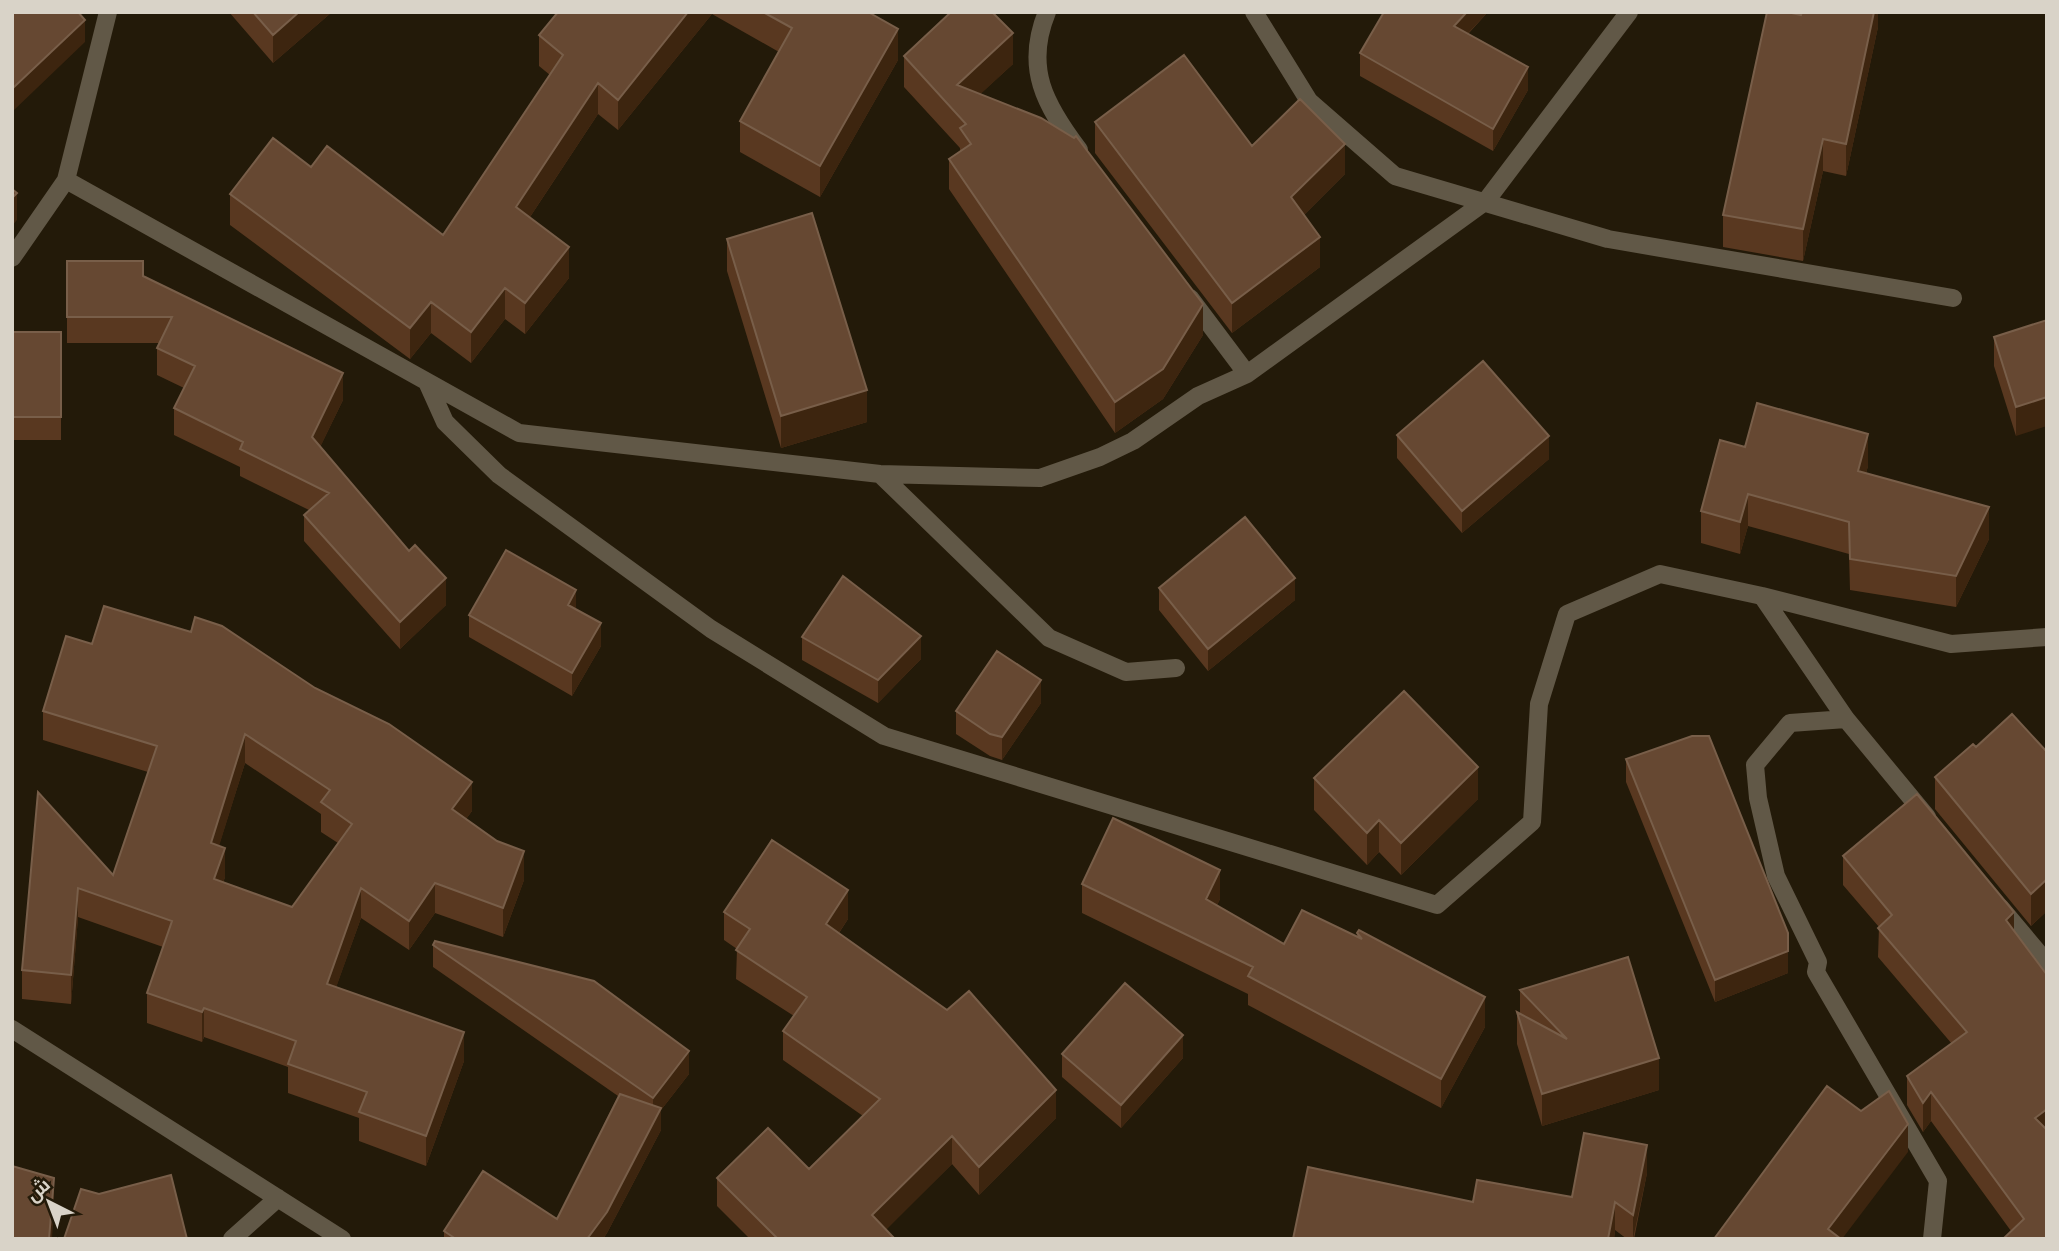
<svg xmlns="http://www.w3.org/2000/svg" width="2059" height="1251" viewBox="0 0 2059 1251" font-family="'Roboto Condensed',Cairo,sans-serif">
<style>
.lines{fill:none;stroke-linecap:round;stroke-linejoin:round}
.minor{stroke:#615847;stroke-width:18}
.wall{fill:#593820;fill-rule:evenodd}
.shaded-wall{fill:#3d250f}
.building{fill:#664832;stroke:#785e49;stroke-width:2;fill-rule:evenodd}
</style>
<rect width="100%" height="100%" fill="#231a09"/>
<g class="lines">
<path class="minor" d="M 108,12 L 66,180 L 519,433 L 880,474 L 1040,478 L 1100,457 L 1133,441 L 1198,396 L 1247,374 L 1486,201 L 1629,12
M 1047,12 C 1024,68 1045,105 1079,150
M 1254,12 L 1309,101 L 1395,176 L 1608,239 L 1953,298
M 12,258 L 66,180
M 1190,298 L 1247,374
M 427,382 L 445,422 L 499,475 L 711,629 L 884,736 L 1437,905 L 1532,822 L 1539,704 L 1567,614 L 1660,574 L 1762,596 L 1846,719 L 1927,817
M 880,474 L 1049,638 L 1126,672 L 1176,668
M 1762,596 L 1951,644 L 2047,637
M 1846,719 L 1790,723 L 1755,765 L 1758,798 L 1776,876 L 1818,962 L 1816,972 L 1938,1181 L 1932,1239
M 2000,907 L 2047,963
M 12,1029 L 342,1239
M 232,1239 L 278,1198"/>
</g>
<path class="wall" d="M 229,12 L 332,12 L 273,63 Z
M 558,12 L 868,12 L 898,60 L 820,197 L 740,152 L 740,121 L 779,52 L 712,14 L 618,130 L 598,114 L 530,217 L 569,278 L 525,334 L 505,319 L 471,363 L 431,333 L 410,359 L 230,225 L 230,194 L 311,167 L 443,235 L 550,75 L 539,66 L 539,35 Z
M 1384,12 L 1488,12 L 1468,34 L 1528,90 L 1493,151 L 1360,76 L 1360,53 Z
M 1878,12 L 1878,27 L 1846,176 L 1823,171 L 1803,261 L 1723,247 L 1723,215 L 1801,15 Z
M 904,56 L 1013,64 L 980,94 L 1203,335 L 1163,399 L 1115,433 L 949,189 L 949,159 L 960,151 L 960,148 L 904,87 Z
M 1095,122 L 1252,146 L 1345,174 L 1304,215 L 1320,267 L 1232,333 L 1095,153 Z
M 727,239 L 867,422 L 781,448 L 727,271 Z
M 67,261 L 143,276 L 343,400 L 320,447 L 446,605 L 400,649 L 304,541 L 304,515 L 309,510 L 240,476 L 240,467 L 174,435 L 174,408 L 184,388 L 157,375 L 157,348 L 159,343 L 67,343 Z
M 2047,320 L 2016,436 L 1994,366 L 1994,337 Z
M 12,332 L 61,332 L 61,440 L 12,440 Z
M 1397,435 L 1549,459 L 1462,533 L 1397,458 Z
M 1745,447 L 1868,466 L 1866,473 L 1989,539 L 1956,607 L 1850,590 L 1849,554 L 1748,526 L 1740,554 L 1701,543 L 1701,511 Z
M 1159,588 L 1295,600 L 1208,671 L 1159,610 Z
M 576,609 L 601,646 L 572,696 L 469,637 L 469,615 Z
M 66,636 L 472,811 L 466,819 L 524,880 L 503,937 L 435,913 L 409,950 L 361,918 L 336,987 L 464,1061 L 426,1166 L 359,1141 L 359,1118 L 288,1093 L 288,1067 L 204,1037 L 202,1042 L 147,1023 L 147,993 L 163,947 L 78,917 L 71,1004 L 22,999 L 22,970 L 38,792 L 113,875 L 148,772 L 43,740 L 43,711 ZM 245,763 L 321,814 L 321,832 L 338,843 L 292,907 L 223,883 L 225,877 L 219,845 Z
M 802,637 L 921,659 L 878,703 L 802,660 Z
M 1041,703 L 1002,760 L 990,756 L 956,734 L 956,711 Z
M 1976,747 L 2047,752 L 2047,911 L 2031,926 L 1935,809 L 1935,777 Z
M 1626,759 L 1788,973 L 1715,1002 L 1626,782 Z
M 1314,778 L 1478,799 L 1401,875 L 1379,852 L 1367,865 L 1314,810 Z
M 1843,856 L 2014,930 L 2047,1239 L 2011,1231 L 1931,1121 L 1923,1132 L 1907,1105 L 1907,1076 L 1952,1044 L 1878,957 L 1879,927 L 1843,885 Z
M 1082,884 L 1220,899 L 1217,905 L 1284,944 L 1357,936 L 1357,933 L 1485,1027 L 1441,1108 L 1248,1005 L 1248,994 L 1082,913 Z
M 724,912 L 848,919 L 839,933 L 1056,1118 L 979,1195 L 952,1164 L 886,1229 L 895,1239 L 750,1239 L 717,1206 L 717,1178 L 809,1169 L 863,1116 L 783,1060 L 783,1031 L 794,1016 L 736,979 L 737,949 L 724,940 Z
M 433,945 L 689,1074 L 661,1110 L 661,1130 L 607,1233 L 603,1239 L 444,1239 L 444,1231 L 557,1219 L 618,1096 L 433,967 Z
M 1520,990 L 1659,1090 L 1542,1126 L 1517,1044 L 1517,1012 L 1520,1014 Z
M 1062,1054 L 1183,1058 L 1121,1128 L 1062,1077 Z
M 1647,1173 L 1634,1239 L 1627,1239 L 1615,1230 L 1614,1239 L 1293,1239 L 1473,1202 L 1572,1197 Z"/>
<path class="shaded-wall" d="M 299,12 L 332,12 L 273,63 L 273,35 Z
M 688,12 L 712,12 L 712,14 L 618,130 L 618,100 Z
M 1467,12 L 1488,12 L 1454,48 L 1454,26 Z
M 1874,12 L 1878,12 L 1878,27 L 1846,176 L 1846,144 Z
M 85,20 L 85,42 L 12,112 L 12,89 Z
M 898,29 L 898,60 L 820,197 L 820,166 Z
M 1013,33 L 1013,64 L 958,115 L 957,85 Z
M 1528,67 L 1528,90 L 1493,151 L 1493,129 Z
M 598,83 L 598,114 L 516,238 L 516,207 Z
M 1823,139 L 1823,171 L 1803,261 L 1803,229 Z
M 1345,144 L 1345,174 L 1291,228 L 1291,197 Z
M 17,193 L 17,220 L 12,226 L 12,198 Z
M 1320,237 L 1320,267 L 1232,333 L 1232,303 Z
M 569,247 L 569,278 L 525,334 L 525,303 Z
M 505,288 L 505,319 L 471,363 L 471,332 Z
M 431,302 L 431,333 L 410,359 L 410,328 Z
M 1203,304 L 1203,335 L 1163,399 L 1115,433 L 1115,402 Z
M 343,373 L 343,400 L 312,464 L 312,437 Z
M 867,390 L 867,422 L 781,448 L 781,416 Z
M 2047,397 L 2047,426 L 2016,436 L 2016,407 Z
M 1868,434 L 1868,466 L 1858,503 L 1858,471 Z
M 1549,436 L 1549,459 L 1462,533 L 1462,511 Z
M 1748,494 L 1748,526 L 1740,554 L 1740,522 Z
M 1989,507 L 1989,539 L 1956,607 L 1956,576 Z
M 446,578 L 446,605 L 400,649 L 400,622 Z
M 1295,578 L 1295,600 L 1208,671 L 1208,649 Z
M 576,590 L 576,613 L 568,605 Z
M 601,623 L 601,646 L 572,696 L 572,673 Z
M 921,636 L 921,659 L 878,703 L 878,680 Z
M 1041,680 L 1041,703 L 1002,760 L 1002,737 Z
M 245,734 L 245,763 L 211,872 L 211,843 Z
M 1478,767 L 1478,799 L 1401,875 L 1401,843 Z
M 472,782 L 472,811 L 452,838 L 452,809 Z
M 1379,820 L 1379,852 L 1367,865 L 1367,833 Z
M 225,848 L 225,877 L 214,909 L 214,879 Z
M 524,851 L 524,880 L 503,937 L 503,908 Z
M 1220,870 L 1220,899 L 1206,928 L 1206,899 Z
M 2047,879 L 2047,911 L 2031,926 L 2031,894 Z
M 435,883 L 435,913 L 409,950 L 409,921 Z
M 78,888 L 78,917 L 71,1004 L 71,975 Z
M 361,888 L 361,918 L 327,1013 L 327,984 Z
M 848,890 L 848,919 L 826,952 L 826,924 Z
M 2014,912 L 2014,941 L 2006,920 Z
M 1788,951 L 1788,973 L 1715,1002 L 1715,980 Z
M 1485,997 L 1485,1027 L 1441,1108 L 1441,1079 Z
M 204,1008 L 204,1037 L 202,1042 L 202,1012 Z
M 464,1032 L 464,1061 L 426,1166 L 426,1136 Z
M 1183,1035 L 1183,1058 L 1121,1128 L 1121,1105 Z
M 14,1042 L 14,1072 L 12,1080 L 12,1050 Z
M 689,1051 L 689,1074 L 661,1110 L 661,1130 L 607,1233 L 603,1239 L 587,1239 L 653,1120 L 653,1098 Z
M 1659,1058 L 1659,1090 L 1542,1126 L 1542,1094 Z
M 1056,1090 L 1056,1118 L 979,1195 L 979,1167 Z
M 1931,1092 L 1931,1121 L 1923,1132 L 1923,1103 Z
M 2047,1109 L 2047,1138 L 2035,1118 Z
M 1908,1124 L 1908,1152 L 1842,1239 L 1828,1239 L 1828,1229 Z
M 952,1136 L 952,1164 L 877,1239 L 872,1215 Z
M 1647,1145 L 1647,1173 L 1633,1239 L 1633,1215 Z
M 54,1178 L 54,1208 L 52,1239 L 49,1239 Z
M 1615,1202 L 1615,1230 L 1614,1239 L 1608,1239 Z"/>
<path class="building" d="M 12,12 L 78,12 L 85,20 L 12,89 Z
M 253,12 L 299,12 L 273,35 Z
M 558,12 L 688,12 L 618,100 L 598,83 L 516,207 L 569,247 L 525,303 L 505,288 L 471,332 L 431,302 L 410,328 L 230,194 L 273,138 L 311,167 L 327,146 L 443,235 L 563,55 L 539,35 Z
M 763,12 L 868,12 L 898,29 L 820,166 L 740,121 L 792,28 Z
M 951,12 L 992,12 L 1013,33 L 957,85 L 1041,118 L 1074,138 L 1076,136 L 1203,304 L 1163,369 L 1115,402 L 949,159 L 971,144 L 960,128 L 966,124 L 904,56 Z
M 1384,12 L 1467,12 L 1454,26 L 1528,67 L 1493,129 L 1360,53 Z
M 1767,12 L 1787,12 L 1801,15 L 1802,12 L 1874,12 L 1846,144 L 1823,139 L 1803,229 L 1723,215 Z
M 1184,55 L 1252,146 L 1300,99 L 1345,144 L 1291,197 L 1320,237 L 1232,303 L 1095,122 Z
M 12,189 L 17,193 L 12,198 Z
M 812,213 L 867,390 L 781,416 L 727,239 Z
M 67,261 L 143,261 L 143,276 L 343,373 L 312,437 L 409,551 L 415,545 L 446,578 L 400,622 L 304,515 L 329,493 L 240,449 L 243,442 L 174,408 L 195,366 L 157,348 L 172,317 L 67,317 Z
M 2047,320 L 2047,397 L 2016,407 L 1994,337 Z
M 12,332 L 61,332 L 61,417 L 12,417 Z
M 1483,361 L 1549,436 L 1462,511 L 1397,435 Z
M 1757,403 L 1868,434 L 1858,471 L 1989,507 L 1956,576 L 1850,559 L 1849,522 L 1748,494 L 1740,522 L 1701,511 L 1720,440 L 1745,447 Z
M 1245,517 L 1295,578 L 1208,649 L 1159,588 Z
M 506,550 L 576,590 L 568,605 L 601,623 L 572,673 L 469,615 Z
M 843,576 L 921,636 L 878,680 L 802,637 Z
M 104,606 L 191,632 L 195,617 L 222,626 L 315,688 L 389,724 L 472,782 L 452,809 L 497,841 L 524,851 L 503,908 L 435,883 L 409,921 L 361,888 L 327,984 L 464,1032 L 426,1136 L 359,1112 L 367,1092 L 288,1064 L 296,1041 L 204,1008 L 202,1012 L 147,993 L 172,921 L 78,888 L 71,975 L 22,970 L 38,792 L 113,875 L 157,746 L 43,711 L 66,636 L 92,644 ZM 245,734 L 330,790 L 321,802 L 352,824 L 292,907 L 214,879 L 225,848 L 211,843 Z
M 997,651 L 1041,680 L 1002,737 L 990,734 L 956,711 Z
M 1404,691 L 1478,767 L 1401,843 L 1379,820 L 1367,833 L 1314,778 Z
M 2012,714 L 2047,752 L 2047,879 L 2031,894 L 1935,777 L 1973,744 L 1976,747 Z
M 1692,736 L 1709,736 L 1788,933 L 1788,951 L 1715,980 L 1626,759 Z
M 1917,794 L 2014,912 L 2006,920 L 2047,975 L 2047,1109 L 2035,1118 L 2047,1130 L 2047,1239 L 2003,1239 L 2024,1219 L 1931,1092 L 1923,1103 L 1907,1076 L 1967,1032 L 1878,928 L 1892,915 L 1843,856 Z
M 1113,818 L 1220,870 L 1206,899 L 1284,944 L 1302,910 L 1362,939 L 1357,933 L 1359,930 L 1485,997 L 1441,1079 L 1248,976 L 1253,967 L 1082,884 Z
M 772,840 L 848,890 L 826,924 L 947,1010 L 969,991 L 1056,1090 L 979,1167 L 952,1136 L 872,1215 L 895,1239 L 778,1239 L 717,1178 L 768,1128 L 809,1169 L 880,1099 L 783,1031 L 807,997 L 736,950 L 750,929 L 724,912 Z
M 435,941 L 594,981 L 689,1051 L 653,1098 L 433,945 Z
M 1628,957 L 1659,1058 L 1542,1094 L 1517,1012 L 1567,1039 L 1520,990 Z
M 1125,983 L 1183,1035 L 1121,1105 L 1062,1054 Z
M 1827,1086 L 1861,1111 L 1889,1091 L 1908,1124 L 1828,1229 L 1841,1239 L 1714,1239 Z
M 620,1094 L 661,1108 L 607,1212 L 587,1239 L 456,1239 L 444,1231 L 483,1171 L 557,1219 Z
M 1584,1133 L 1647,1145 L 1633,1215 L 1615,1202 L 1608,1239 L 1293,1239 L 1308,1167 L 1473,1202 L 1477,1180 L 1572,1197 Z
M 12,1166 L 54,1178 L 49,1239 L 12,1239 Z
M 171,1175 L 187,1239 L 64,1239 L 81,1189 L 99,1194 Z"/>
<rect width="2059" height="1251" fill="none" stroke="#d9d3c8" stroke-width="28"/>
<g transform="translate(49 1202) rotate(318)" stroke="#231a09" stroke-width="5" paint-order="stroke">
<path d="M0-5L12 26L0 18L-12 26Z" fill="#d9d3c8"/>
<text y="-10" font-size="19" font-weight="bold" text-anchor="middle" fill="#d9d3c8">ش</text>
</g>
</svg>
